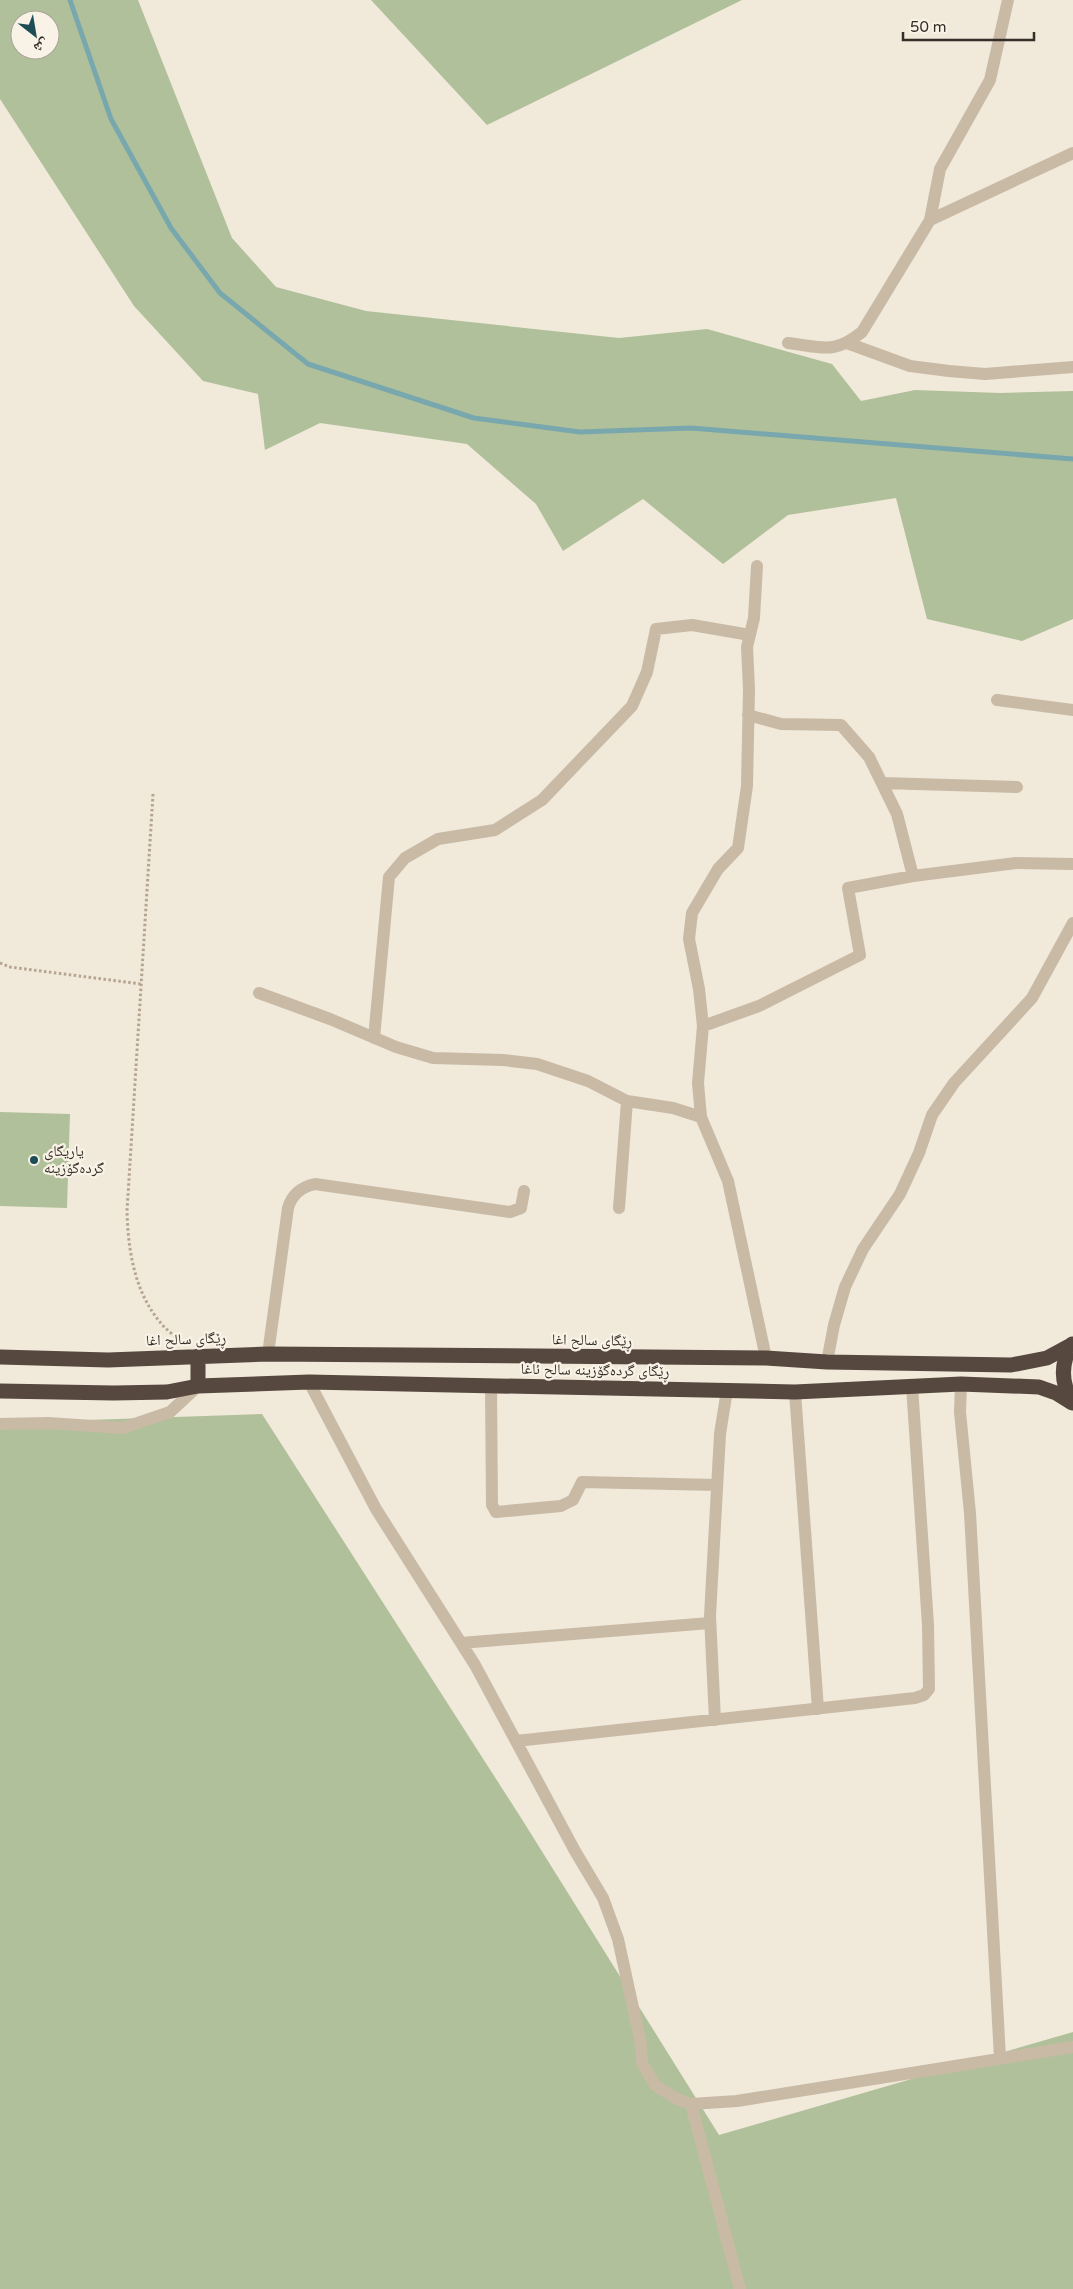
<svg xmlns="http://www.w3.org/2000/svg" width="1073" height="2289" viewBox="0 0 1073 2289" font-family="'Varela Round','Noto Naskh Arabic',sans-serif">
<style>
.green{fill:#b0c09a;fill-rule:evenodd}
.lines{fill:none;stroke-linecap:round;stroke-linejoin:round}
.stream{stroke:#79a7ae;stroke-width:5}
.path{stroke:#b5a490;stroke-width:3;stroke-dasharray:2.5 2.5;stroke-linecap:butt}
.minor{stroke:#c9baa6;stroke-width:12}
.highway{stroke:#56483e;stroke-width:15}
.poi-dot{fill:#1d4d57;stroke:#f9f2e6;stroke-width:2}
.labels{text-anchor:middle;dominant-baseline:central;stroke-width:4.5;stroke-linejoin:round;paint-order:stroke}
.poi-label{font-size:15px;fill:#352d27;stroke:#f9f2e6;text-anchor:start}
.street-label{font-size:15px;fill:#352d27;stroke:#f9f2e6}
</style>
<rect width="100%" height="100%" fill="#f1e9da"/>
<path class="green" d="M 0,0 L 138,0 L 232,238 L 276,287 L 366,311 L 619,338 L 707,329 L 832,364 L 861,401 L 915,390 L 1000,393 L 1073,391 L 1073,619 L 1022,641 L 927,619 L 896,498 L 788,515 L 723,564 L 643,499 L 563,551 L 536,504 L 467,444 L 320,423 L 265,450 L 258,394 L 203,381 L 134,306 L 0,99 ZM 20,20 L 50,20 L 50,50 L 20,50 Z
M 371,0 L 742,0 L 487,125 Z
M 0,1112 L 70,1114 L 67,1208 L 0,1206 Z
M 262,1414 L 523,1821 L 719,2135 L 1073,2032 L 1073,2289 L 0,2289 L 0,1423 Z"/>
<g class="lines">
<path class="stream" d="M 70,0 L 111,119 L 171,228 L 220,293 L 308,364 L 474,418 L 580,432 L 691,428 L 1073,459"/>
<path class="path" d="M 153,794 L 127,1211 C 128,1249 134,1291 160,1322 C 165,1329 174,1335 180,1341
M 0,963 L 10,967 L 141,984"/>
<path class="minor" d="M 930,220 L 1073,153
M 788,343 C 823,347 833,355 862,332 L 930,220 L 940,169 L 990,80 L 1008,0
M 847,343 L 910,366 L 949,371 L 985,374 L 1073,367
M 757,566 L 754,618 L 747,647 L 749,689 L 747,786 L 738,848 L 718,869 L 692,913 L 689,939 L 699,989 L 703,1026 L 698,1083 L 701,1117 L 728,1181 L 766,1358
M 997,700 L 1073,710
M 748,715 L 781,724 L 841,725 L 869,757 L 897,814 L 913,876
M 882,783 L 1017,787
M 259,993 L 330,1019 L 396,1047 L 433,1058 L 503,1060 L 537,1064 L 588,1081 L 627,1101 L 673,1108 L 701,1117
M 703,1026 L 759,1006 L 860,955 L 848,888 L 913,876 L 1016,863 L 1073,864
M 374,1038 L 389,877 L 405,858 L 438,839 L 495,830 L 542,800 L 632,706 L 647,672 L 656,629 L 692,625 L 750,635
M 619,1208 L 627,1101
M 268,1354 L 288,1208 C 292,1194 301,1187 315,1184 L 510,1212 L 521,1208 L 524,1191
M 827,1362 L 834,1325 L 845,1287 L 863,1249 L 900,1194 L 919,1153 L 932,1115 L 954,1083 L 1032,998 L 1073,923
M 309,1382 L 376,1509 L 475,1665 L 575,1851 L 603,1898 L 618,1939 L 641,2044 L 642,2063 L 655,2085 L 677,2099 L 691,2104 L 737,2101 L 1073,2047
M 961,1384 L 960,1412 L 970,1513 L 1000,2058
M 491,1386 L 492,1505 L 496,1512 L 561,1506 L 573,1500 L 582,1482 L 717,1485
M 795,1392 L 818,1709
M 0,1424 L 48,1423 L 123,1428 L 170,1412 L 198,1386
M 461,1643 L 710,1623
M 715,1720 L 710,1616 L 720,1434 L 727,1390
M 516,1741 L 915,1698 L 924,1695 L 929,1689 L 928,1625 L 912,1386
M 691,2104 L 740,2289"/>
<path class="highway" d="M 1072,1344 C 1060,1364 1061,1384 1073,1403
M 198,1356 L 198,1386
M 0,1357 L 108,1360 L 268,1354 L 407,1355 L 766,1358 L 827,1362 L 1011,1365 L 1047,1358 L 1071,1345
M 0,1391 L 114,1393 L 167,1392 L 198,1386 L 309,1382 L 795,1392 L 961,1384 L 1039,1387 L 1056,1393 L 1072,1403"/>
</g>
<circle class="poi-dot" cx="34" cy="1160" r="5"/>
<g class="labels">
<g class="poi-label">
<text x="44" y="1151">یاریگای<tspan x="44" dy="17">گردەگۆزینە</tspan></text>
</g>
<g class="street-label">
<text transform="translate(186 1339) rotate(-2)">ڕێگای سالح اغا</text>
<text transform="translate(592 1340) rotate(1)">ڕێگای سالح اغا</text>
<text transform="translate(595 1370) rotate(1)">ڕێگای گردەگۆزینە سالح ئاغا</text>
</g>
</g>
<g transform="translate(35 35) rotate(149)"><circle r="24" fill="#f9f2e6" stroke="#aba39a"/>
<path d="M0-4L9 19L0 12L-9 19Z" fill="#1d4d57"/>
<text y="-8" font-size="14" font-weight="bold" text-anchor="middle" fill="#352d27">ش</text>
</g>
<path d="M903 32v8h131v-8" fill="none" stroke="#352d27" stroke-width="2.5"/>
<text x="910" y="32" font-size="15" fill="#352d27" stroke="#f9f2e6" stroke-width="4" paint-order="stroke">50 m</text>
</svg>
